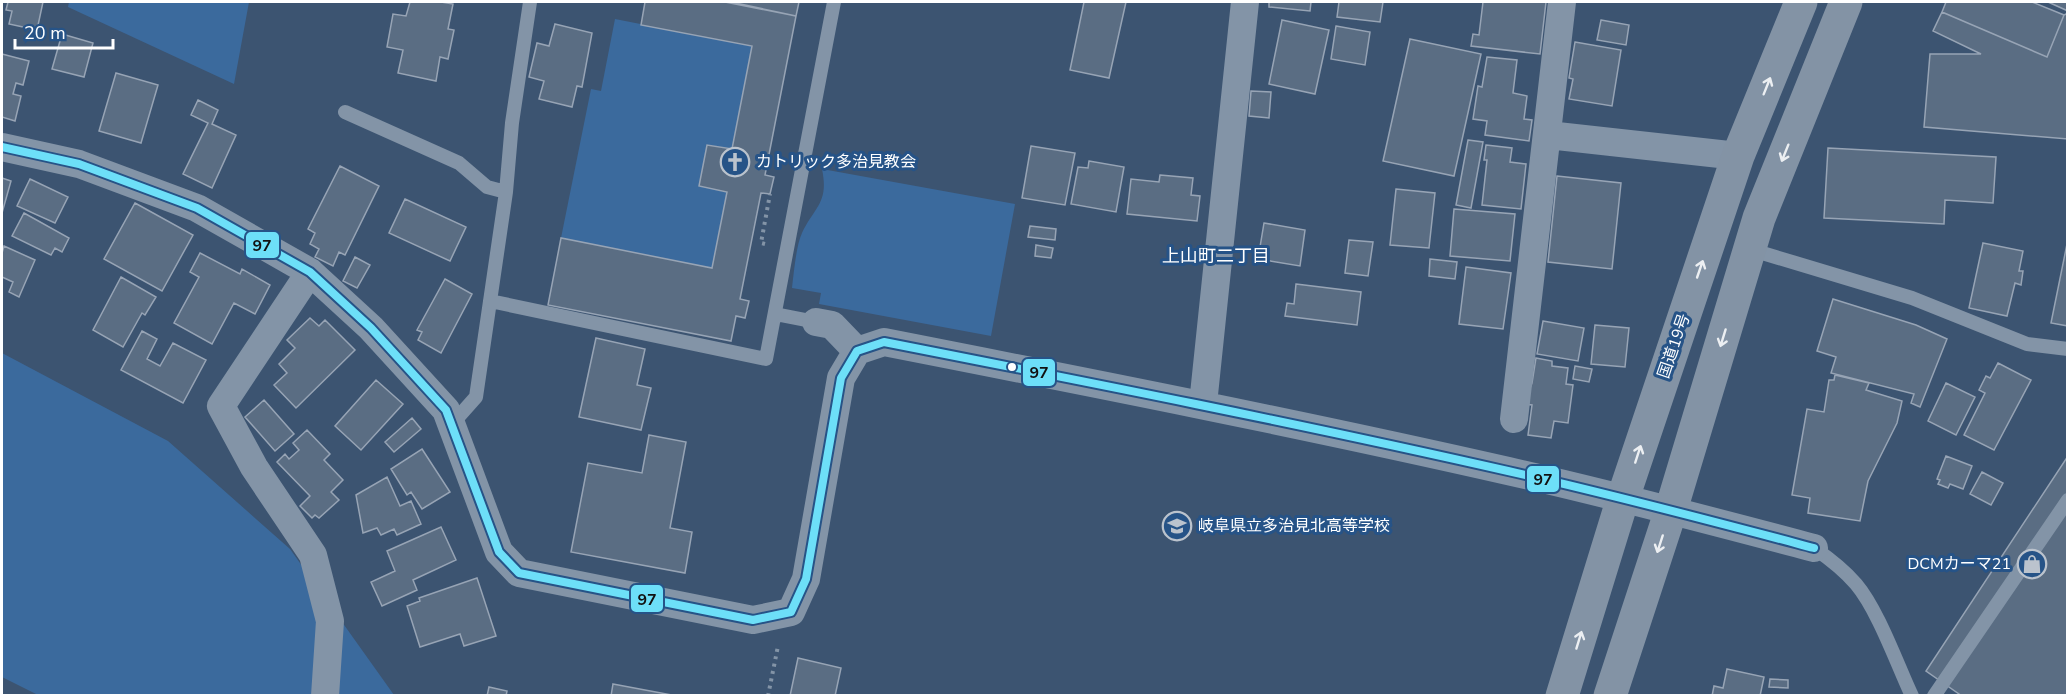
<svg xmlns="http://www.w3.org/2000/svg" width="2069" height="697" viewBox="0 0 2069 697" font-family="'Nunito Sans','Noto Sans JP',sans-serif">
<style>
.green{fill:#3b6a9d}
.building{fill:#5a6d83;stroke:#97a4b5;stroke-width:1.5}
.lines{fill:none;stroke-linecap:round;stroke-linejoin:round}
.path{stroke:#8394a7;stroke-width:4;stroke-dasharray:3 4.5;stroke-linecap:butt}
.lane{stroke:#8394a7;stroke-width:14}
.street{stroke:#8394a7;stroke-width:28}
.highway{stroke:#8393a5;stroke-width:33}
.bus-1-casing{stroke:#265387;stroke-width:12}
.bus-1{stroke:#6ddff8;stroke-width:8}
.oneway{stroke:#eceff2}
.bus-dot{fill:#fff;stroke:#265387;stroke-width:2}
.labels{text-anchor:middle;dominant-baseline:central;stroke-width:6;stroke-linejoin:round;paint-order:stroke}
.poi-label{font-size:16px;fill:#fff;stroke:#265387;text-anchor:start}
.street-label{font-size:16px;fill:#fff;stroke:#265387}
.neighbourhood-label{font-size:18px;fill:#fff;stroke:#265387}
.line-badge{stroke:#265387;stroke-width:2}
.pale-badge-label{font-size:16px;text-anchor:middle;font-weight:bold;fill:#111}
</style>
<rect width="100%" height="100%" fill="#3c5471"/>
<path class="green" d="M 69,2 L 249,2 L 234,84 L 68,7 Z
M 615,19 L 752,46 L 732,149 L 707,145 L 699,186 L 727,192 L 712,268 L 561,238 L 591,89 L 601,91 Z
M 822,169 L 1015,204 L 991,336 L 819,304 L 821,293 L 792,288 C 794,272 796,246 802,233 C 815,206 829,203 822,169 Z
M 2,353 L 168,441 L 290,549 L 394,695 L 40,696 L 2,677 Z"/>
<path class="building" d="M 8,2 L 43,2 L 37,30 L 9,24 L 12,11 L 6,10 Z
M 410,2 L 441,2 L 453,4 L 448,29 L 454,30 L 448,59 L 440,57 L 436,81 L 398,73 L 403,50 L 387,47 L 393,14 L 406,16 Z
M 645,2 L 725,2 L 796,16 L 765,175 L 774,177 L 770,194 L 761,193 L 740,299 L 749,301 L 745,318 L 736,316 L 731,341 L 548,305 L 561,238 L 712,268 L 727,192 L 699,186 L 707,145 L 732,149 L 752,46 L 641,25 Z
M 731,2 L 799,2 L 796,16 Z
M 1084,2 L 1126,2 L 1109,78 L 1070,70 Z
M 1269,2 L 1311,2 L 1310,11 L 1269,7 Z
M 1339,2 L 1383,2 L 1380,22 L 1337,17 Z
M 1483,2 L 1546,2 L 1540,54 L 1471,46 L 1473,34 L 1479,35 Z
M 1946,2 L 2032,2 L 2064,15 L 2047,57 L 1942,12 Z
M 2048,2 L 2068,2 L 2068,11 Z
M 1942,12 L 2047,57 L 2064,15 L 2068,13 L 2068,139 L 1924,127 L 1930,54 L 1981,54 L 1933,31 Z
M 1282,20 L 1329,30 L 1315,94 L 1269,84 Z
M 1601,20 L 1629,25 L 1626,45 L 1597,40 Z
M 555,24 L 592,33 L 582,87 L 577,86 L 572,107 L 539,99 L 544,81 L 529,77 L 537,43 L 549,46 Z
M 1336,26 L 1370,32 L 1365,65 L 1331,59 Z
M 62,34 L 93,43 L 84,77 L 52,69 Z
M 1410,39 L 1481,54 L 1454,176 L 1383,161 Z
M 1575,42 L 1621,50 L 1612,106 L 1569,99 L 1573,79 L 1569,78 Z
M 2,54 L 29,61 L 23,85 L 16,83 L 13,94 L 21,96 L 15,121 L 2,117 Z
M 1487,57 L 1517,60 L 1513,93 L 1527,96 L 1524,119 L 1532,120 L 1529,141 L 1485,135 L 1487,121 L 1473,119 L 1478,86 L 1482,87 Z
M 116,73 L 158,85 L 141,143 L 99,131 Z
M 1251,91 L 1271,92 L 1269,118 L 1249,116 Z
M 198,100 L 218,110 L 212,124 L 236,135 L 212,188 L 183,174 L 208,123 L 191,115 Z
M 1468,140 L 1483,142 L 1471,208 L 1456,205 Z
M 1486,145 L 1512,148 L 1510,162 L 1526,164 L 1521,209 L 1482,205 L 1487,160 L 1484,160 Z
M 1031,146 L 1075,153 L 1065,205 L 1022,198 Z
M 1828,148 L 1996,157 L 1993,203 L 1945,200 L 1944,224 L 1824,218 Z
M 1089,161 L 1124,167 L 1116,212 L 1071,204 L 1078,167 L 1088,168 Z
M 340,166 L 379,186 L 345,255 L 339,252 L 333,266 L 315,257 L 319,249 L 310,244 L 315,233 L 308,229 Z
M 1160,175 L 1193,178 L 1191,195 L 1200,196 L 1197,221 L 1127,214 L 1131,179 L 1159,182 Z
M 1557,176 L 1621,183 L 1612,269 L 1548,262 Z
M 2,178 L 11,181 L 2,213 Z
M 30,179 L 68,197 L 55,223 L 17,206 Z
M 1396,189 L 1435,193 L 1429,248 L 1390,245 Z
M 405,199 L 466,227 L 450,261 L 389,233 Z
M 135,203 L 193,235 L 162,291 L 104,259 Z
M 1454,209 L 1515,214 L 1510,261 L 1450,256 Z
M 24,213 L 69,238 L 62,252 L 55,248 L 51,255 L 12,236 Z
M 1264,223 L 1305,230 L 1300,266 L 1258,259 Z
M 1030,226 L 1056,229 L 1055,240 L 1028,237 Z
M 1349,240 L 1373,242 L 1368,276 L 1345,273 Z
M 1983,243 L 2023,251 L 2019,271 L 2023,271 L 2021,285 L 2015,283 L 2007,316 L 1969,308 Z
M 2067,244 L 2068,244 L 2068,326 L 2051,323 Z
M 1036,245 L 1053,248 L 1051,258 L 1035,256 Z
M 4,246 L 35,260 L 19,297 L 9,292 L 13,282 L 2,277 L 2,253 Z
M 200,253 L 240,274 L 242,269 L 270,285 L 255,314 L 234,303 L 212,344 L 174,323 L 199,277 L 190,272 Z
M 355,257 L 370,265 L 357,288 L 343,281 Z
M 1430,259 L 1457,262 L 1455,279 L 1429,276 Z
M 1466,267 L 1511,273 L 1503,329 L 1459,324 Z
M 121,277 L 156,297 L 145,315 L 142,313 L 123,347 L 93,330 Z
M 445,279 L 472,294 L 441,353 L 418,340 L 422,332 L 417,330 Z
M 1296,284 L 1361,292 L 1357,325 L 1285,316 L 1287,303 L 1294,304 Z
M 1833,299 L 1916,325 L 1947,339 L 1920,407 L 1911,403 L 1914,394 L 1831,373 L 1836,357 L 1817,351 Z
M 310,318 L 319,326 L 325,320 L 355,350 L 296,408 L 274,385 L 287,373 L 279,364 L 295,348 L 287,340 Z
M 1543,321 L 1584,328 L 1578,361 L 1537,354 Z
M 1595,325 L 1629,328 L 1625,367 L 1591,364 Z
M 142,331 L 157,339 L 147,359 L 160,366 L 173,343 L 206,360 L 183,403 L 121,370 Z
M 596,338 L 645,349 L 637,385 L 651,388 L 641,430 L 579,417 Z
M 1536,358 L 1552,361 L 1552,366 L 1568,368 L 1566,384 L 1573,385 L 1568,423 L 1554,421 L 1551,438 L 1528,435 L 1532,405 L 1524,404 L 1532,383 Z
M 1998,363 L 2031,380 L 1994,450 L 1964,435 L 1985,393 L 1979,390 L 1986,376 L 1990,378 Z
M 1575,366 L 1592,369 L 1589,382 L 1573,379 Z
M 1835,375 L 1869,383 L 1866,390 L 1902,401 L 1897,423 L 1868,481 L 1860,521 L 1808,513 L 1810,498 L 1792,495 L 1807,409 L 1824,412 L 1829,380 L 1834,380 Z
M 376,380 L 403,404 L 361,450 L 335,426 Z
M 1946,383 L 1975,397 L 1956,435 L 1928,421 Z
M 264,400 L 294,434 L 275,451 L 245,417 Z
M 412,418 L 421,429 L 394,452 L 385,442 Z
M 307,430 L 330,454 L 324,460 L 343,480 L 331,492 L 339,500 L 319,518 L 315,515 L 312,518 L 300,506 L 310,496 L 277,462 L 285,454 L 289,459 L 299,450 L 293,443 Z
M 649,435 L 686,442 L 670,528 L 692,532 L 685,573 L 571,552 L 588,463 L 642,473 Z
M 422,449 L 450,492 L 422,509 L 411,492 L 407,495 L 391,469 Z
M 1946,456 L 1972,466 L 1963,489 L 1950,484 L 1948,488 L 1938,484 L 1940,480 L 1937,479 Z
M 2068,456 L 2068,696 L 1962,696 L 1926,671 Z
M 1982,472 L 2003,483 L 1991,505 L 1970,494 Z
M 387,477 L 400,506 L 411,501 L 421,524 L 397,535 L 394,529 L 381,535 L 377,528 L 363,533 L 356,495 Z
M 441,527 L 456,560 L 413,580 L 417,590 L 382,606 L 371,582 L 395,571 L 387,551 Z
M 477,578 L 496,636 L 464,646 L 460,634 L 420,647 L 407,606 L 420,601 L 419,598 Z
M 798,658 L 841,668 L 835,696 L 790,696 Z
M 1727,669 L 1764,677 L 1760,696 L 1712,696 L 1714,686 L 1723,688 Z
M 1770,679 L 1788,680 L 1788,688 L 1769,687 Z
M 613,684 L 677,696 L 611,696 Z
M 489,687 L 507,691 L 506,696 L 487,696 Z"/>
<g class="lines">
<path class="path" d="M 765,244 L 761,243 L 770,194
M 768,696 L 778,646"/>
<path class="lane" d="M 345,112 L 459,163 L 487,187 L 506,192 L 476,397 L 452,424
M 506,192 L 512,123 L 530,2
M 1749,249 L 1912,298 L 2027,344 L 2068,349
M 490,301 L 766,359 L 834,2
M 775,314 L 816,322
M 1814,548 C 1830,559 1844,570 1856,584 C 1878,610 1897,664 1912,696
M 1934,696 L 2068,500"/>
<path class="street" d="M 1548,135 L 1738,156
M 2,147 L 79,164 L 197,208 L 310,272 L 371,328 L 446,410 L 499,552 L 519,573 L 753,620 L 791,612 L 806,579 L 841,378 L 857,351 L 884,342 C 1093,383 1301,424 1508,471 C 1611,494 1712,521 1814,548
M 310,272 L 221,406 L 254,467 L 313,555 L 330,621 L 325,696
M 816,322 L 832,325 L 857,351
M 1203,404 L 1245,2
M 1514,419 L 1562,2"/>
<path class="highway" d="M 1562,696 L 1623,498 L 1738,156 L 1801,2
M 1610,696 L 1671,510 L 1759,218 L 1846,2"/>
<g class="bus-1-casing">
<path id="bus-1" d="M 2,147 L 79,164 L 197,208 L 310,272 L 371,328 L 446,410 L 499,552 L 519,573 L 753,620 L 791,612 L 806,579 L 841,378 L 857,351 L 884,342 C 1093,383 1301,424 1508,471 C 1611,494 1712,521 1814,548"/>
</g>
<use href="#bus-1" class="bus-1"/>
</g>
<defs><path id="oneway-shaft" d="M-6 0H5M1.5-3L5.5 0L1.5 3" fill="none" stroke-width="1.6" stroke-linecap="round" stroke-linejoin="round" transform="scale(1.5)"/></defs>
<g class="oneway">
<use href="#oneway-shaft" transform="translate(1767 86) rotate(-68)"/>
<use href="#oneway-shaft" transform="translate(1785 153) rotate(112)"/>
<use href="#oneway-shaft" transform="translate(1700 269) rotate(-71)"/>
<use href="#oneway-shaft" transform="translate(1723 338) rotate(107)"/>
<use href="#oneway-shaft" transform="translate(1638 454) rotate(-72)"/>
<use href="#oneway-shaft" transform="translate(1660 544) rotate(108)"/>
<use href="#oneway-shaft" transform="translate(1579 640) rotate(-73)"/>
</g>
<defs>
<g id="church-ring" transform="scale(1.5)"><circle r="9.5" fill="#265387" stroke="#bbc3cd" stroke-width="1.5"/><path d="M-1.2-6h2.4v3.5h3.3v2.4h-3.3V6h-2.4V-.1h-3.3v-2.4h3.3Z" fill="#bbc3cd"/></g>
<g id="school-ring" transform="scale(1.5)"><circle r="9.5" fill="#265387" stroke="#bbc3cd" stroke-width="1.5"/><path d="M0-5L7-2L0 1L-7-2ZM-4 1L0 2.5L4 1V4Q0 6-4 4Z" fill="#bbc3cd"/></g>
<g id="shop-ring" transform="scale(1.5)"><circle r="9.5" fill="#265387" stroke="#bbc3cd" stroke-width="1.5"/><path d="M-5-2.5h2.3a2.7 3.5 0 0 1 5.4 0H5L5.5 6h-11ZM-1.5-2.5h3a1.5 2.3 0 0 0-3 0Z" fill="#bbc3cd"/></g>
</defs>
<g fill-rule="evenodd">
<use href="#church-ring" x="735" y="162"/>
<use href="#school-ring" x="1177" y="526"/>
<use href="#shop-ring" x="2032" y="564"/>
</g>
<circle class="bus-dot" cx="1012" cy="367" r="5"/>
<g class="labels">
<g class="poi-label">
<text x="756" y="162">カトリック多治見教会</text>
<text x="1198" y="526">岐阜県立多治見北高等学校</text>
<text x="2011" y="564" text-anchor="end">DCMカーマ21</text>
</g>
<g class="street-label">
<text transform="translate(1674 346) rotate(-71)">国道19号</text>
</g>
<g class="neighbourhood-label">
<text x="1216" y="256">上山町二丁目</text>
</g>
</g>
<g class="line-badge">
<rect x="245" y="231" width="35" height="28" rx="6" fill="#6ddff8"/>
<rect x="1022" y="358" width="34" height="29" rx="6" fill="#6ddff8"/>
<rect x="1526" y="465" width="34" height="28" rx="6" fill="#6ddff8"/>
<rect x="630" y="584" width="34" height="29" rx="6" fill="#6ddff8"/>
</g>
<g class="pale-badge-label">
<text x="262" y="251">97</text>
<text x="1039" y="378">97</text>
<text x="1543" y="485">97</text>
<text x="647" y="605">97</text>
</g>
<rect width="2069" height="697" fill="none" stroke="#ffffff" stroke-width="6"/>
<path d="M15 39v9h98v-9" fill="none" stroke="#ffffff" stroke-width="3"/>
<text x="24" y="39" font-size="18" fill="#ffffff" stroke="#265387" stroke-width="4.5" paint-order="stroke">20 m</text>
</svg>
